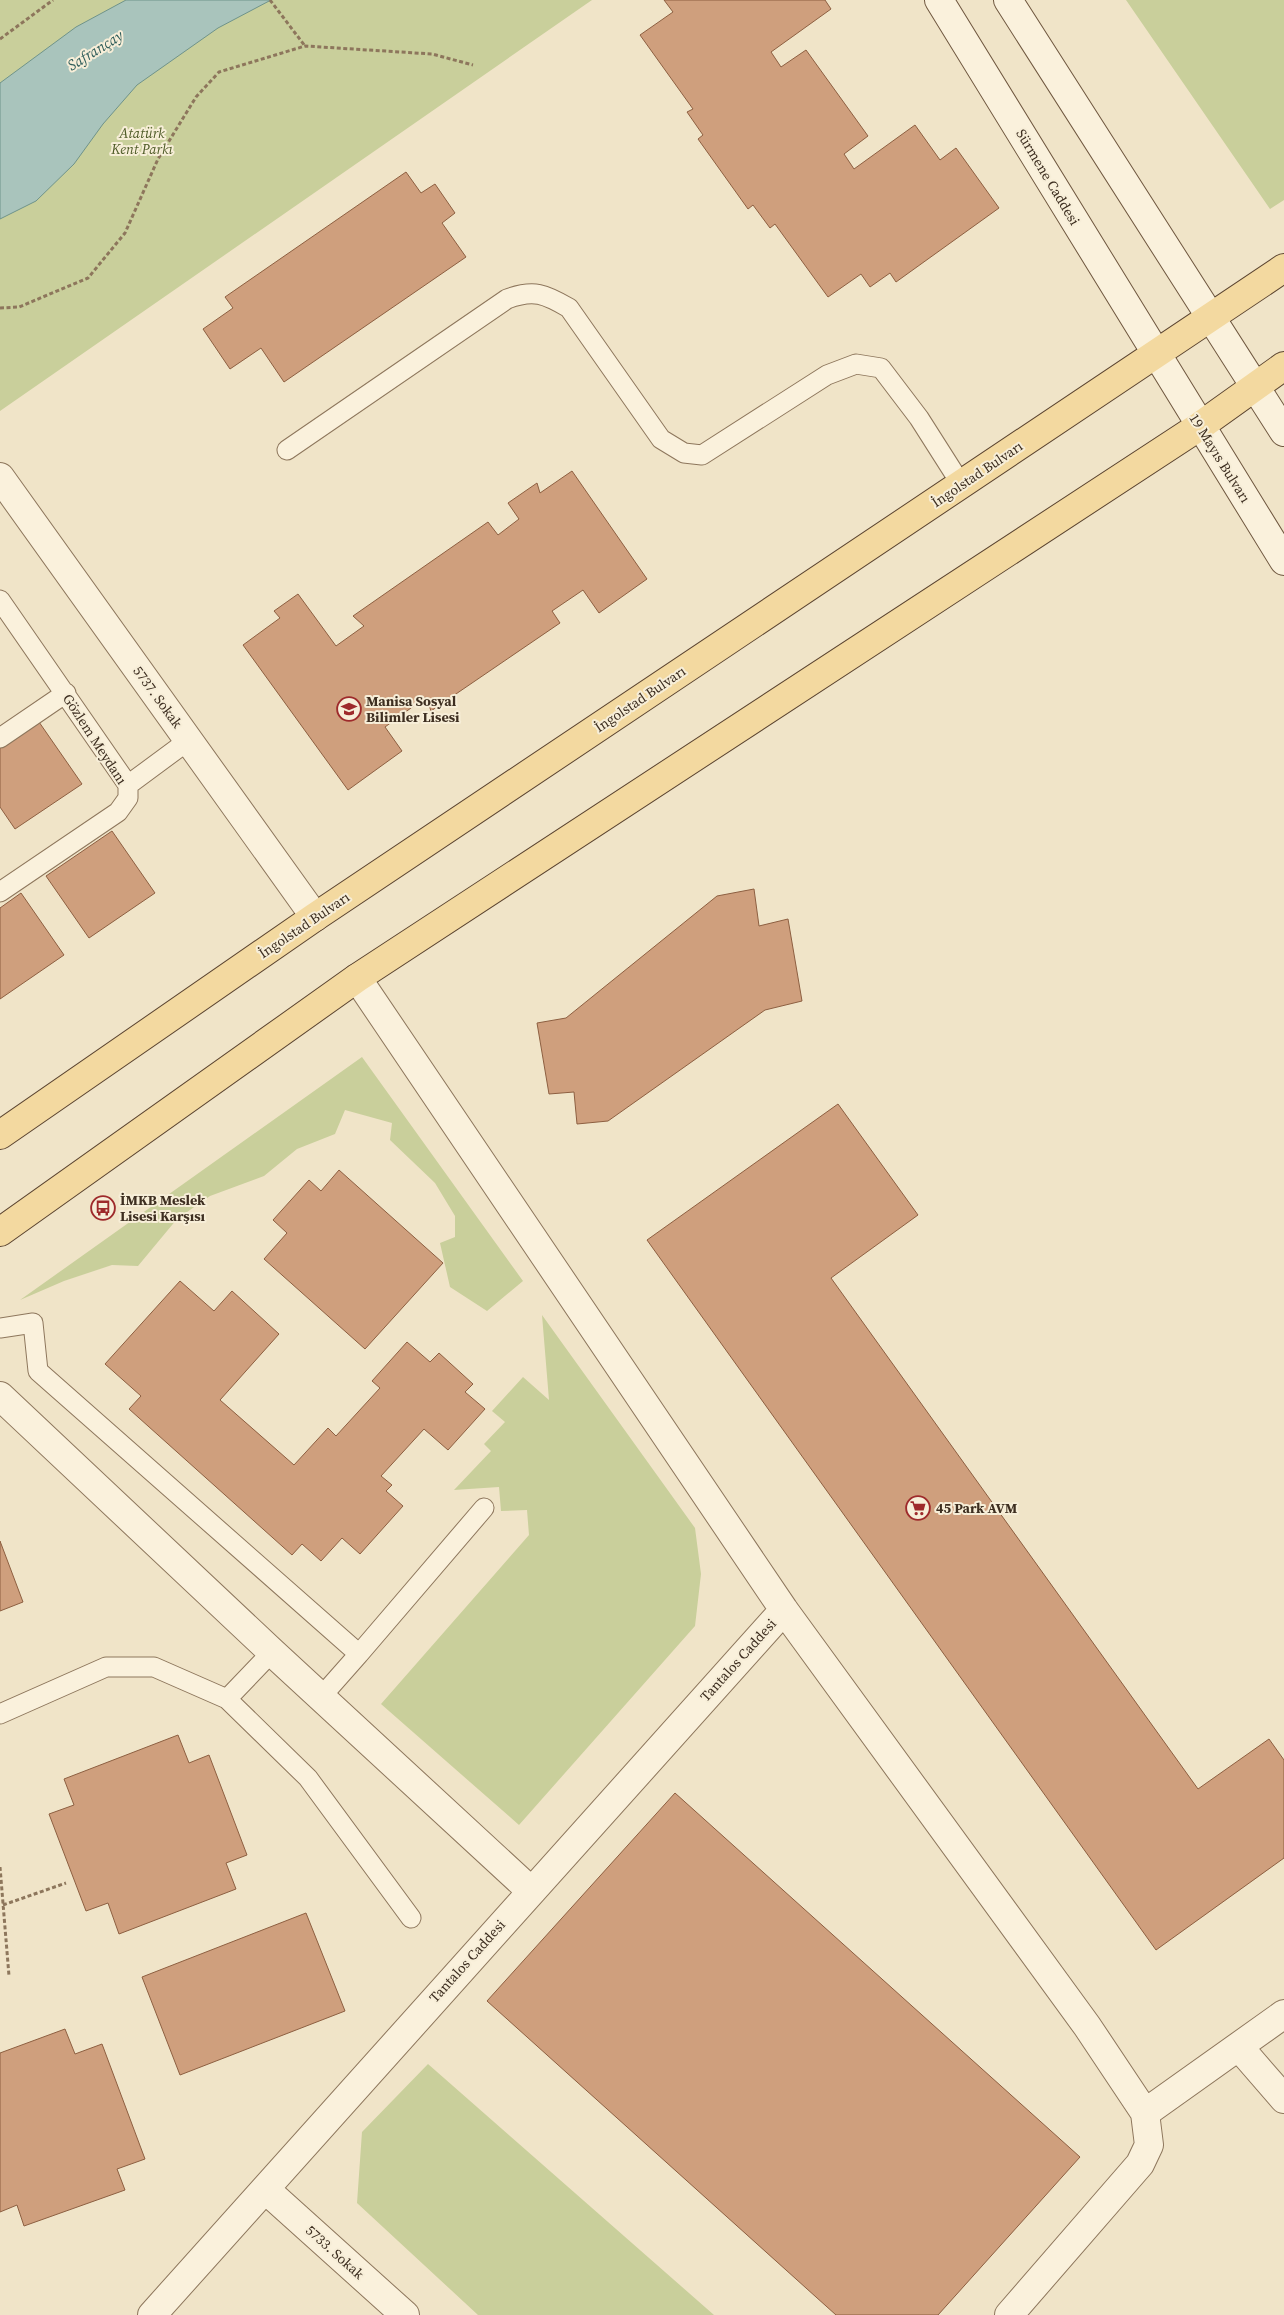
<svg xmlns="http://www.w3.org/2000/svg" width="1284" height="2315" viewBox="0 0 1284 2315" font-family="'Source Serif 4',serif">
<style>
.green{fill:#c9cf9b}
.water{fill:#a9c4bc;stroke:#6f938a}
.building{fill:#cf9f7d;stroke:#8d5f41}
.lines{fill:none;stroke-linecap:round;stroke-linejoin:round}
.service-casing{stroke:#8d765c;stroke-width:21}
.minor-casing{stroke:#8d765c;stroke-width:30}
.secondary-casing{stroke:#6f573f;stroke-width:30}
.primary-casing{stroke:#5b4430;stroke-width:30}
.path{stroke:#8d765c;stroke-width:3;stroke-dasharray:4 2.5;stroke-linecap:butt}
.service{stroke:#faf1dc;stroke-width:19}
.minor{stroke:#faf1dc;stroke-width:28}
.secondary{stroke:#faf1dc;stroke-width:28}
.primary{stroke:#f3d9a0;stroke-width:28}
.labels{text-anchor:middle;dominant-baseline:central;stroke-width:4;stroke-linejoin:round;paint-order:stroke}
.park-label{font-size:14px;font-style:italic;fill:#4d5a26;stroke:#f7eed8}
.street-label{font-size:14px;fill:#3d2e20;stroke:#f7eed8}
.poi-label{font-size:14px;font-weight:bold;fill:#3d2e20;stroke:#f7eed8;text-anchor:start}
.water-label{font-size:15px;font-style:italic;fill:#2f5d5a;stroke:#f7eed8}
</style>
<rect width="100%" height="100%" fill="#f0e4c8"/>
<path class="green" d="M 0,0 L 592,0 L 0,411 Z
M 1126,0 L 1284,0 L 1284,200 L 1270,209 Z
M 362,1057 L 523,1281 L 487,1311 L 450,1287 L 440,1243 L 455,1237 L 455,1216 L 435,1183 L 390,1140 L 392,1123 L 345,1110 L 335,1134 L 297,1149 L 264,1176 L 210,1196 L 177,1219 L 138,1266 L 112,1265 L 64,1281 L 20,1300 Z
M 542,1315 L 695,1528 L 701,1574 L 695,1626 L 519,1825 L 381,1704 L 529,1535 L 527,1510 L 501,1511 L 499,1487 L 454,1490 L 491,1451 L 484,1444 L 505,1422 L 492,1411 L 523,1377 L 549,1400 Z
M 428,2064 L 714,2315 L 478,2315 L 357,2203 L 362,2132 Z"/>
<path class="water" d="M 126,0 L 271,0 L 218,28 L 137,85 L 103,124 L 74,164 L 36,201 L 0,219 L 0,83 L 76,27 Z"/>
<path class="building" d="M 664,0 L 825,0 L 831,9 L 771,52 L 781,67 L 806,50 L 868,136 L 844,154 L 854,169 L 915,125 L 940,160 L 956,148 L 999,208 L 896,282 L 890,273 L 870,287 L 861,274 L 828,297 L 775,224 L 770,228 L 753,205 L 748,209 L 698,139 L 703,135 L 687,112 L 693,109 L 640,35 L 673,12 Z
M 406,172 L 421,193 L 435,184 L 455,213 L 442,223 L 466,257 L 284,382 L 261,348 L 230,369 L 203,329 L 233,308 L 225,297 Z
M 572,471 L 647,579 L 599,613 L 583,590 L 552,611 L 560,623 L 431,711 L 426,697 L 385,727 L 402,751 L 348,790 L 243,645 L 280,618 L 274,611 L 298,594 L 336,646 L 364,626 L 353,616 L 488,522 L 498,535 L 519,519 L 508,503 L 537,483 L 540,493 Z
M 39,722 L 82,784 L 15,829 L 0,807 L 0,748 Z
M 112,831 L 155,893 L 89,938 L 46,876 Z
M 754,889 L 759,926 L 788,919 L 802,1001 L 765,1010 L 608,1121 L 577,1124 L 574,1092 L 549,1094 L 537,1023 L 566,1018 L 717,896 Z
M 21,893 L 64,955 L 0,999 L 0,908 Z
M 838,1104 L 918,1215 L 831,1278 L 1198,1789 L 1269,1739 L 1284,1760 L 1284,1858 L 1156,1950 L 647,1240 Z
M 339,1170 L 443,1263 L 365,1349 L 264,1259 L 287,1233 L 273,1220 L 309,1180 L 321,1191 Z
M 180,1281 L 214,1311 L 232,1291 L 279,1334 L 220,1400 L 294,1465 L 328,1428 L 336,1436 L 380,1388 L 372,1381 L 407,1342 L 430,1362 L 439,1353 L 473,1384 L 465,1392 L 485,1409 L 448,1450 L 424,1429 L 381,1476 L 392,1485 L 386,1491 L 403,1506 L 360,1554 L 342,1538 L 321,1561 L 302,1544 L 292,1555 L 129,1409 L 141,1396 L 105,1364 Z
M 0,1541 L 23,1602 L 0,1611 Z
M 178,1735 L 189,1763 L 209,1755 L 247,1855 L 226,1863 L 236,1889 L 119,1934 L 108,1903 L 86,1911 L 49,1814 L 74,1805 L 64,1779 Z
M 675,1793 L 1080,2157 L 938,2315 L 836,2315 L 487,2001 Z
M 306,1913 L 345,2011 L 180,2075 L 142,1977 Z
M 65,2029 L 75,2054 L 102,2044 L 145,2159 L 117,2169 L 125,2190 L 24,2226 L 17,2205 L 0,2212 L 0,2053 Z"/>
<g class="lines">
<g class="service-casing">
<path id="service" d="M 287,450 L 507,299 C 534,289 545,294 569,308 L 661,439 L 684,453 L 702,455 L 827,375 L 856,364 L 881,368 L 919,418 L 961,484
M 0,600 L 128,785 L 128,798 L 118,812 L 0,892
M 0,738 L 66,693
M 128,785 L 189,740
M 0,1328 L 33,1323 L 38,1371 L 359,1654 L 484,1508
M 321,1697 L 359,1654
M 227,1699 L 308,1778 L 411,1918
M 0,1714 L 106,1667 L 154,1667 L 227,1699 L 272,1652"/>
</g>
<g class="minor-casing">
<path id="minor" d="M 0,477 L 315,917
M 357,978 L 784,1610 L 1087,2026 L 1145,2113 L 1149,2145 L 1140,2164 L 1009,2315
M 0,1396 L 272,1652 L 530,1890
M 1239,2047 L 1284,2099
M 1145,2113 L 1284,2014
M 265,2189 L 405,2315
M 152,2315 L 784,1610"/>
</g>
<g class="secondary-casing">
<path id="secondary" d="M 939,0 L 1284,561
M 1008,0 L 1284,432"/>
</g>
<g class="primary-casing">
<path id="primary" d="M 0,1135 L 315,917 L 1284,268
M 0,1232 L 357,978 L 1200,426 L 1284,366"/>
</g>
<path class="path" d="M 270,0 L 305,46
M 0,39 L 53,0
M 0,308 L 19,307 L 88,278 L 125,233 L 158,159 L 196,97 L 219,72 L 305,46 L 432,54 L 473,65
M 0,1867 L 9,1976
M 3,1905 L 66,1883"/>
<use href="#service" class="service"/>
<use href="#minor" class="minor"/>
<use href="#secondary" class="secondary"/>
<use href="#primary" class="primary"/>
</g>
<defs>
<g id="school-ring" transform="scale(1.25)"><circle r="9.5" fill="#f7eed8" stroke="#9e2a2b" stroke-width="1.5"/><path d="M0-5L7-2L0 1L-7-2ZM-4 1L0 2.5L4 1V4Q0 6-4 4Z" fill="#9e2a2b"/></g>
<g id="bus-ring" transform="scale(1.25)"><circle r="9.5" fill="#f7eed8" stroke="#9e2a2b" stroke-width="1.5"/><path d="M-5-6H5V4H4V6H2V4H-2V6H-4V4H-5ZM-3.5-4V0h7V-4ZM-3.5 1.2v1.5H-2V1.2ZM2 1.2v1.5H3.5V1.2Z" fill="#9e2a2b"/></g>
<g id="supermarket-ring" transform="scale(1.25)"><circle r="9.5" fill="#f7eed8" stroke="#9e2a2b" stroke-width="1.5"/><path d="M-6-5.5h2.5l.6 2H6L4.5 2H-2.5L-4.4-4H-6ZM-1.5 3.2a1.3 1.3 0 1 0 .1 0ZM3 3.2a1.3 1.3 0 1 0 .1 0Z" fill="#9e2a2b"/></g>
</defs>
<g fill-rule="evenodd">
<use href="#school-ring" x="349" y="709"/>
<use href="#bus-ring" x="103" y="1208"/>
<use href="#supermarket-ring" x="918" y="1508"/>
</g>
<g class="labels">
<g class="park-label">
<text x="142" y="133">Atatürk<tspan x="142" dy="16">Kent Parkı</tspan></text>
</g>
<g class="street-label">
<text transform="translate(1048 177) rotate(59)">Sürmene Caddesi</text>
<text transform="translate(1220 458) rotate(58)">19 Mayıs Bulvarı</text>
<text transform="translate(977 474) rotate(-34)">İngolstad Bulvarı</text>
<text transform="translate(158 697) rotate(54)">5737. Sokak</text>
<text transform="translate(640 699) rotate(-34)">İngolstad Bulvarı</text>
<text transform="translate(95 739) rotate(57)">Gözlem Meydanı</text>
<text transform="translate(304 925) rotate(-34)">İngolstad Bulvarı</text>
<text transform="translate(738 1660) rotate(-48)">Tantalos Caddesi</text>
<text transform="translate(467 1961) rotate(-48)">Tantalos Caddesi</text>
<text transform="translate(335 2252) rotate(42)">5733. Sokak</text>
</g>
<g class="poi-label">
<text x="366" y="701">Manisa Sosyal<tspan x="366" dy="16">Bilimler Lisesi</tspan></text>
<text x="120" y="1200">İMKB Meslek<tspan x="120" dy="16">Lisesi Karşısı</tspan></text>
<text x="936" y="1508">45 Park AVM</text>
</g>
<g class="water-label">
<text transform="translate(95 50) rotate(-32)">Safrançay</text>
</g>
</g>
</svg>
